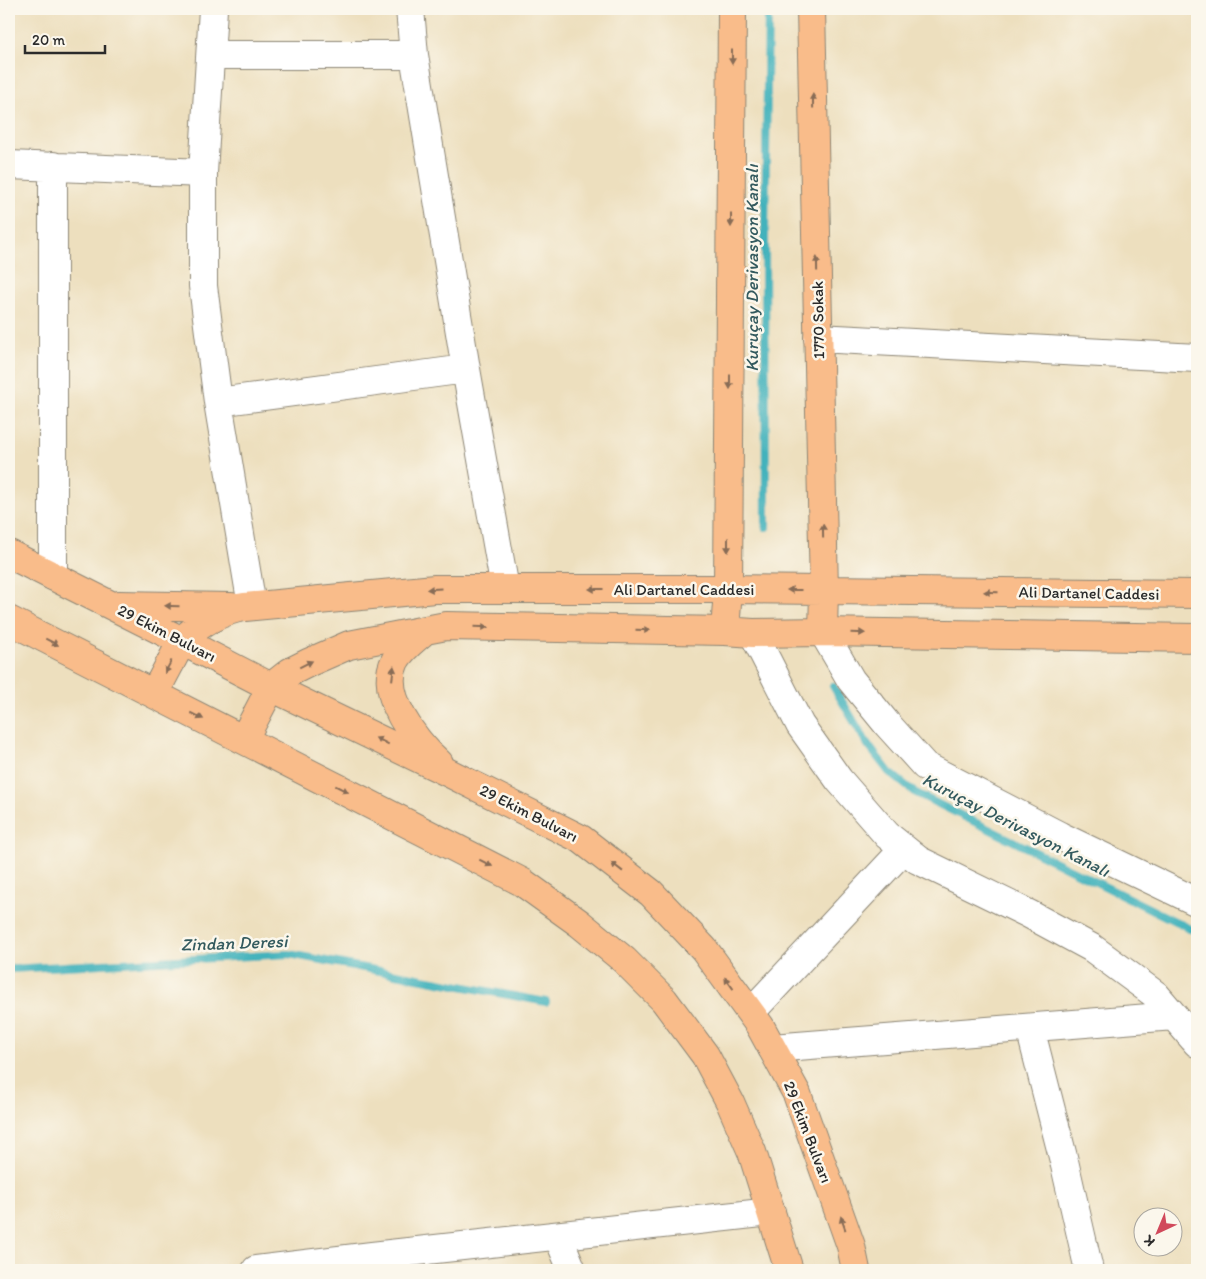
<svg xmlns="http://www.w3.org/2000/svg" width="1206" height="1279" viewBox="0 0 1206 1279" font-family="Itim,sans-serif">
<style>
.lines{fill:none;stroke-linecap:round;stroke-linejoin:round}
.stream{stroke:#43b2bc;stroke-width:8}
.minor-casing{stroke:#8c8574;stroke-width:30}
.major-casing{stroke:#8c8574;stroke-width:30}
.minor{stroke:#fff;stroke-width:28}
.major{stroke:#f9bc8a;stroke-width:28}
.oneway{fill:#886c56}
.labels{text-anchor:middle;dominant-baseline:central;stroke-width:5;stroke-linejoin:round;paint-order:stroke}
.street-label{font-size:16px;fill:#2b2b2b;stroke:#fbf7ec}
.water-label{font-size:18px;font-style:italic;fill:#335a5e;stroke:#fbf7ec}
</style>
<rect width="100%" height="100%" fill="#fbf7ec"/>
<filter id="ink" filterUnits="userSpaceOnUse"><feTurbulence type="fractalNoise" baseFrequency=".02" numOctaves="2"/><feDisplacementMap in="SourceGraphic" scale="10" xChannelSelector="R" yChannelSelector="G"/><feConvolveMatrix kernelMatrix="1 2 1 2 8 2 1 2 1" color-interpolation-filters="sRGB"/></filter>
<filter id="wash" filterUnits="userSpaceOnUse"><feTurbulence type="fractalNoise" baseFrequency=".0096" numOctaves="4" result="noise"/><feDisplacementMap in="SourceGraphic" scale="20" xChannelSelector="R" yChannelSelector="G"/><feGaussianBlur stdDeviation="1.12" result="paint"/><feColorMatrix in="noise" values="0 0 0 0 0 0 0 0 0 0 0 0 0 0 0 0 0 1.4 0 .05"/><feComposite in="paint" operator="in"/></filter>
<g filter="url(#wash)">
<rect width="100%" height="100%" fill="#eddfbe"/>
<g class="lines">
<path class="stream" d="M 766,527 L 765,237 L 768,9
M 833,686 L 868,745 L 889,772 L 914,792 L 1197,932
M 9,969 L 289,954 L 546,1002"/>
</g>
</g>
<g filter="url(#ink)">
<g class="lines">
<g class="minor-casing">
<path id="minor" d="M 213,9 L 203,173 L 203,286 L 218,402 L 252,606
M 410,9 L 414,55 L 466,369 L 505,589
M 211,55 L 414,55
M 9,165 L 203,173
M 53,166 L 53,576
M 818,338 L 1197,358
M 218,402 L 466,369
M 823,632 L 851,680 L 887,724 L 925,766 L 1060,836 L 1197,902
M 753,633 L 800,725 L 839,780 L 887,835 L 918,860 L 1029,914 L 1092,948 L 1156,995 L 1197,1043
M 751,1012 L 904,849
M 1030,1028 L 1064,1161 L 1089,1270
M 772,1048 L 1174,1016
M 558,1236 L 572,1270
M 256,1270 L 372,1256 L 771,1212"/>
</g>
<g class="major-casing">
<path id="major" d="M 811,9 L 824,590 L 823,632
M 9,554 L 182,641 L 271,687 L 449,773 L 581,839 L 651,893 L 704,949 L 760,1026 L 797,1094 L 851,1246 L 856,1270
M 119,605 L 231,607
M 9,620 L 522,882 L 579,923 L 624,960 L 664,1000 L 705,1055 L 730,1102 L 752,1152 L 789,1270
M 424,631 C 414,640 402,648 395,661 C 378,695 416,742 439,763
M 725,631 L 728,589 L 732,9
M 154,694 L 182,641 C 198,624 222,610 245,607 L 435,589 L 728,589 L 1197,594
M 244,739 L 271,687 L 290,672 L 310,662 L 349,645 L 446,626 L 725,631 L 753,633 L 823,632 L 1197,638"/>
</g>
<use href="#minor" class="minor"/>
<use href="#major" class="major"/>
</g>
<defs><path id="oneway-solid" d="M-6-.8H1V-3.2L6.5 0L1 3.2V.8H-6Z" transform="scale(1.25)"/></defs>
<g class="oneway">
<use href="#oneway-solid" transform="translate(732 57) rotate(90)"/>
<use href="#oneway-solid" transform="translate(813 101) rotate(-91)"/>
<use href="#oneway-solid" transform="translate(731 220) rotate(90)"/>
<use href="#oneway-solid" transform="translate(817 264) rotate(-91)"/>
<use href="#oneway-solid" transform="translate(730 382) rotate(90)"/>
<use href="#oneway-solid" transform="translate(823 531) rotate(-91)"/>
<use href="#oneway-solid" transform="translate(728 545) rotate(90)"/>
<use href="#oneway-solid" transform="translate(434 589) rotate(177)"/>
<use href="#oneway-solid" transform="translate(596 589) rotate(-180)"/>
<use href="#oneway-solid" transform="translate(794 590) rotate(-180)"/>
<use href="#oneway-solid" transform="translate(991 592) rotate(-179)"/>
<use href="#oneway-solid" transform="translate(172 606) rotate(-179)"/>
<use href="#oneway-solid" transform="translate(481 627) rotate(1)"/>
<use href="#oneway-solid" transform="translate(643 630) rotate(1)"/>
<use href="#oneway-solid" transform="translate(858 633) rotate(1)"/>
<use href="#oneway-solid" transform="translate(52 642) rotate(27)"/>
<use href="#oneway-solid" transform="translate(306 664) rotate(-26)"/>
<use href="#oneway-solid" transform="translate(168 667) rotate(118)"/>
<use href="#oneway-solid" transform="translate(393 673) rotate(-83)"/>
<use href="#oneway-solid" transform="translate(197 716) rotate(26)"/>
<use href="#oneway-solid" transform="translate(382 741) rotate(-154)"/>
<use href="#oneway-solid" transform="translate(342 789) rotate(27)"/>
<use href="#oneway-solid" transform="translate(486 863) rotate(27)"/>
<use href="#oneway-solid" transform="translate(617 867) rotate(-142)"/>
<use href="#oneway-solid" transform="translate(729 983) rotate(-126)"/>
<use href="#oneway-solid" transform="translate(843 1223) rotate(-109)"/>
</g>
</g>
<g class="labels">
<g class="street-label">
<text transform="translate(818 320) rotate(-91)">1770 Sokak</text>
<text x="684" y="589">Ali Dartanel Caddesi</text>
<text transform="translate(1089 593) rotate(1)">Ali Dartanel Caddesi</text>
<text transform="translate(167 633) rotate(27)">29 Ekim Bulvarı</text>
<text transform="translate(529 813) rotate(27)">29 Ekim Bulvarı</text>
<text transform="translate(808 1132) rotate(69)">29 Ekim Bulvarı</text>
</g>
<g class="water-label">
<text transform="translate(752 268) rotate(-90)">Kuruçay Derivasyon Kanalı</text>
<text transform="translate(1016 825) rotate(27)">Kuruçay Derivasyon Kanalı</text>
<text transform="translate(234 943) rotate(-2)">Zindan Deresi</text>
</g>
</g>
<rect width="1206" height="1279" fill="none" stroke="#fbf7ec" stroke-width="30"/>
<g transform="translate(1158 1232) rotate(224)"><circle r="24" fill="#fbf7ec" stroke="#a8a59f"/>
<path d="M0-4L9 19L0 12L-9 19Z" fill="#d1495b"/>
<text y="-8" font-size="14" font-weight="bold" text-anchor="middle" fill="#2b2b2b">K</text>
</g>
<path d="M25 45v8h80v-8" fill="none" stroke="#2b2b2b" stroke-width="2.5"/>
<text x="32" y="45" font-size="15" fill="#2b2b2b" stroke="#fbf7ec" stroke-width="4" paint-order="stroke">20 m</text>
</svg>
